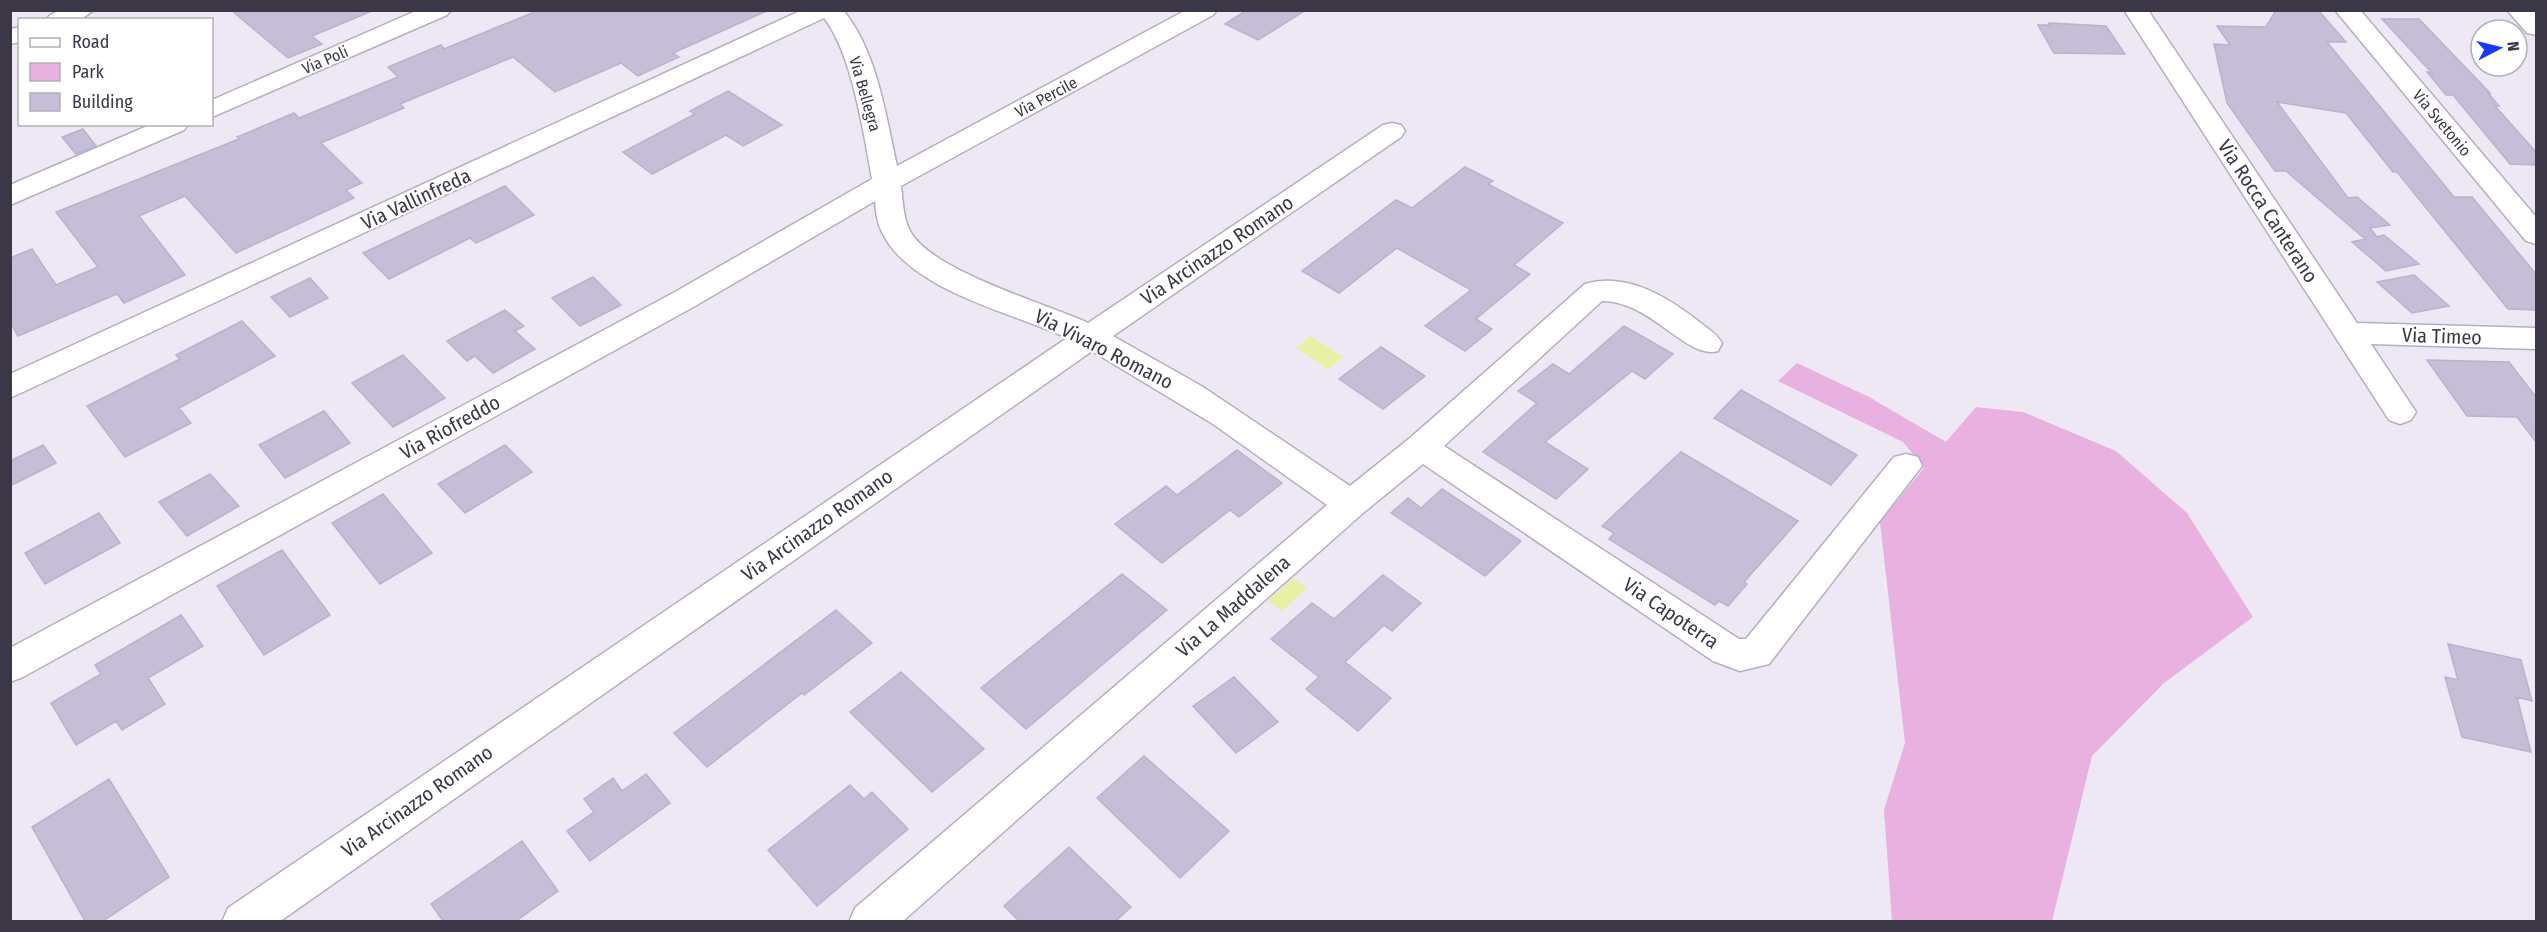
<svg xmlns="http://www.w3.org/2000/svg" width="2547" height="932" viewBox="0 0 2547 932" font-family="'Fira Sans Condensed',sans-serif">
<style>
.green{fill:#e8b1df}
.water{fill:#e7f0a5}
.building{fill:#c5bed6;stroke:#bbb1d0;stroke-width:1.5}
.lines{fill:none;stroke-linecap:round;stroke-linejoin:round}
.minor-casing{stroke:#b5aec3;stroke-width:3}
.minor{fill:#fff;fill-rule:evenodd}
.labels{text-anchor:middle;dominant-baseline:central;stroke-width:4.5;stroke-linejoin:round;paint-order:stroke}
.far-street-label{font-size:16px;fill:#3c3747;stroke:#fff}
.street-label{font-size:20px;fill:#3c3747;stroke:#fff}
</style>
<rect width="100%" height="100%" fill="#ede8f4"/>
<path class="green" d="M 1797,363 L 1869,397 L 1946,442 L 1976,407 L 2023,412 L 2116,451 L 2187,513 L 2253,617 L 2164,683 L 2092,756 L 2052,921 L 1892,921 L 1884,810 L 1905,743 L 1880,522 L 1924,468 L 1903,442 L 1778,381 Z"/>
<path class="water" d="M 1310,336 L 1343,357 L 1328,369 L 1296,348 Z
M 1293,578 L 1307,588 L 1282,611 L 1268,601 Z"/>
<path class="building" d="M 231,10 L 372,10 L 372,11 L 312,36 L 322,44 L 288,58 Z
M 539,10 L 769,10 L 673,53 L 679,57 L 638,76 L 621,63 L 555,92 L 513,57 L 400,104 L 404,108 L 321,143 L 362,183 L 346,190 L 354,198 L 236,253 L 185,196 L 139,216 L 185,275 L 124,303 L 117,294 L 18,336 L 10,322 L 10,258 L 32,249 L 56,285 L 98,267 L 56,212 L 239,139 L 237,137 L 294,113 L 299,118 L 398,77 L 388,67 L 441,45 L 444,49 Z
M 1247,10 L 1306,10 L 1258,40 L 1225,24 Z
M 2276,10 L 2318,10 L 2346,42 L 2327,42 L 2454,197 L 2472,197 L 2536,274 L 2536,310 L 2508,309 L 2397,172 L 2393,172 L 2346,113 L 2277,102 L 2348,198 L 2357,197 L 2390,225 L 2370,228 L 2377,237 L 2384,235 L 2419,264 L 2386,271 L 2352,242 L 2365,239 L 2286,171 L 2275,171 L 2227,103 L 2214,44 L 2230,45 L 2217,26 L 2266,27 Z
M 2382,19 L 2419,19 L 2490,93 L 2488,93 L 2499,106 L 2495,106 L 2536,152 L 2536,165 L 2510,164 L 2453,95 L 2446,95 L 2427,72 L 2432,73 Z
M 2049,23 L 2106,26 L 2125,54 L 2054,53 L 2038,25 L 2050,25 Z
M 728,91 L 782,125 L 743,146 L 726,135 L 652,174 L 623,152 L 695,114 L 690,111 Z
M 83,129 L 96,146 L 76,154 L 62,137 Z
M 1465,167 L 1493,181 L 1488,184 L 1563,223 L 1514,265 L 1530,274 L 1476,319 L 1492,329 L 1465,351 L 1425,326 L 1471,290 L 1397,248 L 1339,293 L 1302,271 L 1396,200 L 1412,208 Z
M 505,186 L 534,215 L 476,243 L 470,238 L 389,279 L 363,253 Z
M 2414,275 L 2449,306 L 2412,313 L 2377,282 Z
M 593,277 L 621,305 L 580,326 L 552,298 Z
M 310,278 L 328,298 L 290,317 L 271,297 Z
M 505,310 L 524,326 L 515,331 L 535,349 L 493,373 L 475,356 L 467,361 L 447,341 Z
M 242,321 L 275,356 L 179,408 L 191,423 L 125,457 L 87,406 L 180,359 L 176,355 Z
M 1624,326 L 1673,354 L 1645,379 L 1632,371 L 1545,442 L 1588,469 L 1556,499 L 1483,452 L 1537,403 L 1518,391 L 1553,364 L 1569,374 Z
M 1381,347 L 1425,376 L 1383,409 L 1339,379 Z
M 403,355 L 445,398 L 393,427 L 352,383 Z
M 2427,360 L 2509,362 L 2536,397 L 2536,442 L 2517,417 L 2467,416 Z
M 1741,390 L 1857,455 L 1831,485 L 1714,418 Z
M 324,411 L 350,443 L 285,478 L 259,445 Z
M 43,445 L 56,463 L 10,486 L 10,461 Z
M 505,445 L 532,472 L 465,513 L 438,484 Z
M 1237,450 L 1282,483 L 1239,517 L 1230,510 L 1162,563 L 1115,524 L 1166,486 L 1177,495 Z
M 1681,452 L 1798,521 L 1744,582 L 1747,584 L 1728,606 L 1719,601 L 1715,605 L 1609,539 L 1614,533 L 1602,526 Z
M 210,474 L 239,506 L 187,536 L 159,502 Z
M 1442,489 L 1521,541 L 1485,576 L 1391,513 L 1408,498 L 1421,508 Z
M 383,494 L 432,553 L 380,584 L 332,523 Z
M 99,513 L 120,543 L 45,584 L 25,553 Z
M 282,550 L 330,615 L 264,655 L 217,586 Z
M 1122,574 L 1167,610 L 1026,729 L 981,688 Z
M 1383,575 L 1421,603 L 1392,631 L 1384,625 L 1345,662 L 1391,698 L 1358,731 L 1306,689 L 1319,677 L 1271,639 L 1312,603 L 1334,619 Z
M 836,610 L 872,643 L 804,695 L 802,693 L 707,767 L 674,733 Z
M 181,615 L 203,646 L 148,678 L 165,704 L 122,730 L 116,721 L 76,745 L 51,703 L 101,674 L 95,665 Z
M 2448,644 L 2521,660 L 2532,701 L 2517,697 L 2531,752 L 2462,737 L 2445,677 L 2458,680 Z
M 901,672 L 984,749 L 932,792 L 850,712 Z
M 1234,677 L 1278,722 L 1236,753 L 1193,706 Z
M 1144,756 L 1229,831 L 1180,878 L 1097,798 Z
M 646,774 L 670,803 L 590,861 L 567,831 L 594,812 L 584,799 L 613,778 L 622,791 Z
M 109,779 L 169,877 L 103,921 L 85,921 L 32,827 Z
M 850,785 L 864,799 L 872,792 L 908,829 L 817,906 L 768,850 Z
M 522,841 L 558,891 L 516,921 L 443,921 L 431,904 Z
M 1069,847 L 1131,907 L 1116,921 L 1019,921 L 1004,906 Z"/>
<g class="lines">
<g class="minor-casing">
<path id="minor" d="M 60,10 L 94,10 L 80,20 L 46,20 L 50,15 Z
M 418,10 L 451,10 L 447,15 L 212,117 L 212,100 Z
M 802,10 L 843,10 C 877,51 886,116 897,166 L 1186,10 L 1217,10 L 1213,15 L 901,186 C 903,201 903,218 910,231 C 931,271 1047,304 1088,323 L 1383,125 L 1392,123 L 1401,125 L 1405,131 L 1401,137 L 1113,336 L 1203,387 L 1350,486 L 1410,438 L 1585,284 C 1626,272 1666,296 1698,321 C 1707,328 1716,333 1722,343 L 1718,351 C 1686,360 1652,301 1602,301 L 1444,446 L 1739,639 L 1746,639 L 1894,457 L 1906,454 L 1918,457 L 1922,466 L 1769,664 L 1740,671 L 1713,661 L 1423,464 L 1363,513 L 902,922 L 849,922 L 855,908 L 1327,505 L 1213,424 L 1092,351 L 279,922 L 222,922 L 228,908 L 1067,338 C 1012,312 910,291 882,232 C 877,223 876,212 875,201 L 695,306 L 23,677 L 10,682 L 10,648 L 675,292 L 872,179 C 864,135 852,53 824,18 L 10,398 L 10,374 Z
M 2124,10 L 2148,10 L 2357,323 L 2536,328 L 2536,349 L 2371,344 L 2416,412 L 2411,420 L 2400,424 L 2389,420 Z
M 2335,10 L 2360,10 L 2536,217 L 2536,244 L 2526,241 Z
M 2507,10 L 2533,10 L 2536,14 L 2536,35 L 2527,33 Z
M 20,27 L 20,42 L 10,44 L 10,29 Z
M 152,124 L 188,124 L 184,130 L 10,205 L 10,185 Z"/>
</g>
<use href="#minor" class="minor"/>
</g>
<g class="labels">
<g class="far-street-label">
<text transform="translate(325 60) rotate(-23)">Via Poli</text>
<text transform="translate(865 94) rotate(74)">Via Bellegra</text>
<text transform="translate(1046 97) rotate(-28)">Via Percile</text>
<text transform="translate(2442 123) rotate(50)">Via Svetonio</text>
</g>
<g class="street-label">
<text transform="translate(416 199) rotate(-25)">Via Vallinfreda</text>
<text transform="translate(2268 211) rotate(57)">Via Rocca Canterano</text>
<text transform="translate(1217 250) rotate(-34)">Via Arcinazzo Romano</text>
<text transform="translate(2442 336) rotate(2)">Via Timeo</text>
<text transform="translate(1104 349) rotate(27)">Via Vivaro Romano</text>
<text transform="translate(450 427) rotate(-29)">Via Riofreddo</text>
<text transform="translate(817 525) rotate(-35)">Via Arcinazzo Romano</text>
<text transform="translate(1233 606) rotate(-41)">Via La Maddalena</text>
<text transform="translate(1671 613) rotate(34)">Via Capoterra</text>
<text transform="translate(417 801) rotate(-35)">Via Arcinazzo Romano</text>
</g>
</g>
<rect width="2547" height="932" fill="none" stroke="#3c3747" stroke-width="24"/>
<rect x="18" y="18" width="195" height="108" fill="#ffffff" stroke="#b1afb5" stroke-width="1.5"/>
<rect x="30" y="38" width="30" height="9" fill="#ffffff" stroke="#b1afb5" stroke-width="1.5"/>
<text x="72" y="48" font-size="18" fill="#3c3747">Road</text>
<rect x="30" y="63" width="30" height="18" fill="#e8b1df" stroke="#b1afb5" stroke-width="1.5"/>
<text x="72" y="78" font-size="18" fill="#3c3747">Park</text>
<rect x="30" y="93" width="30" height="18" fill="#c5bed6" stroke="#b1afb5" stroke-width="1.5"/>
<text x="72" y="108" font-size="18" fill="#3c3747">Building</text>
<g transform="translate(2499 48) rotate(83)"><circle r="28" fill="#ffffff" stroke="#b1afb5" stroke-width="1.5"/>
<path d="M0-4.5L10 22L0 15L-10 22Z" fill="#1a3af9"/>
<text y="-9" font-size="16" font-weight="bold" text-anchor="middle" fill="#3c3747">N</text>
</g>
</svg>
